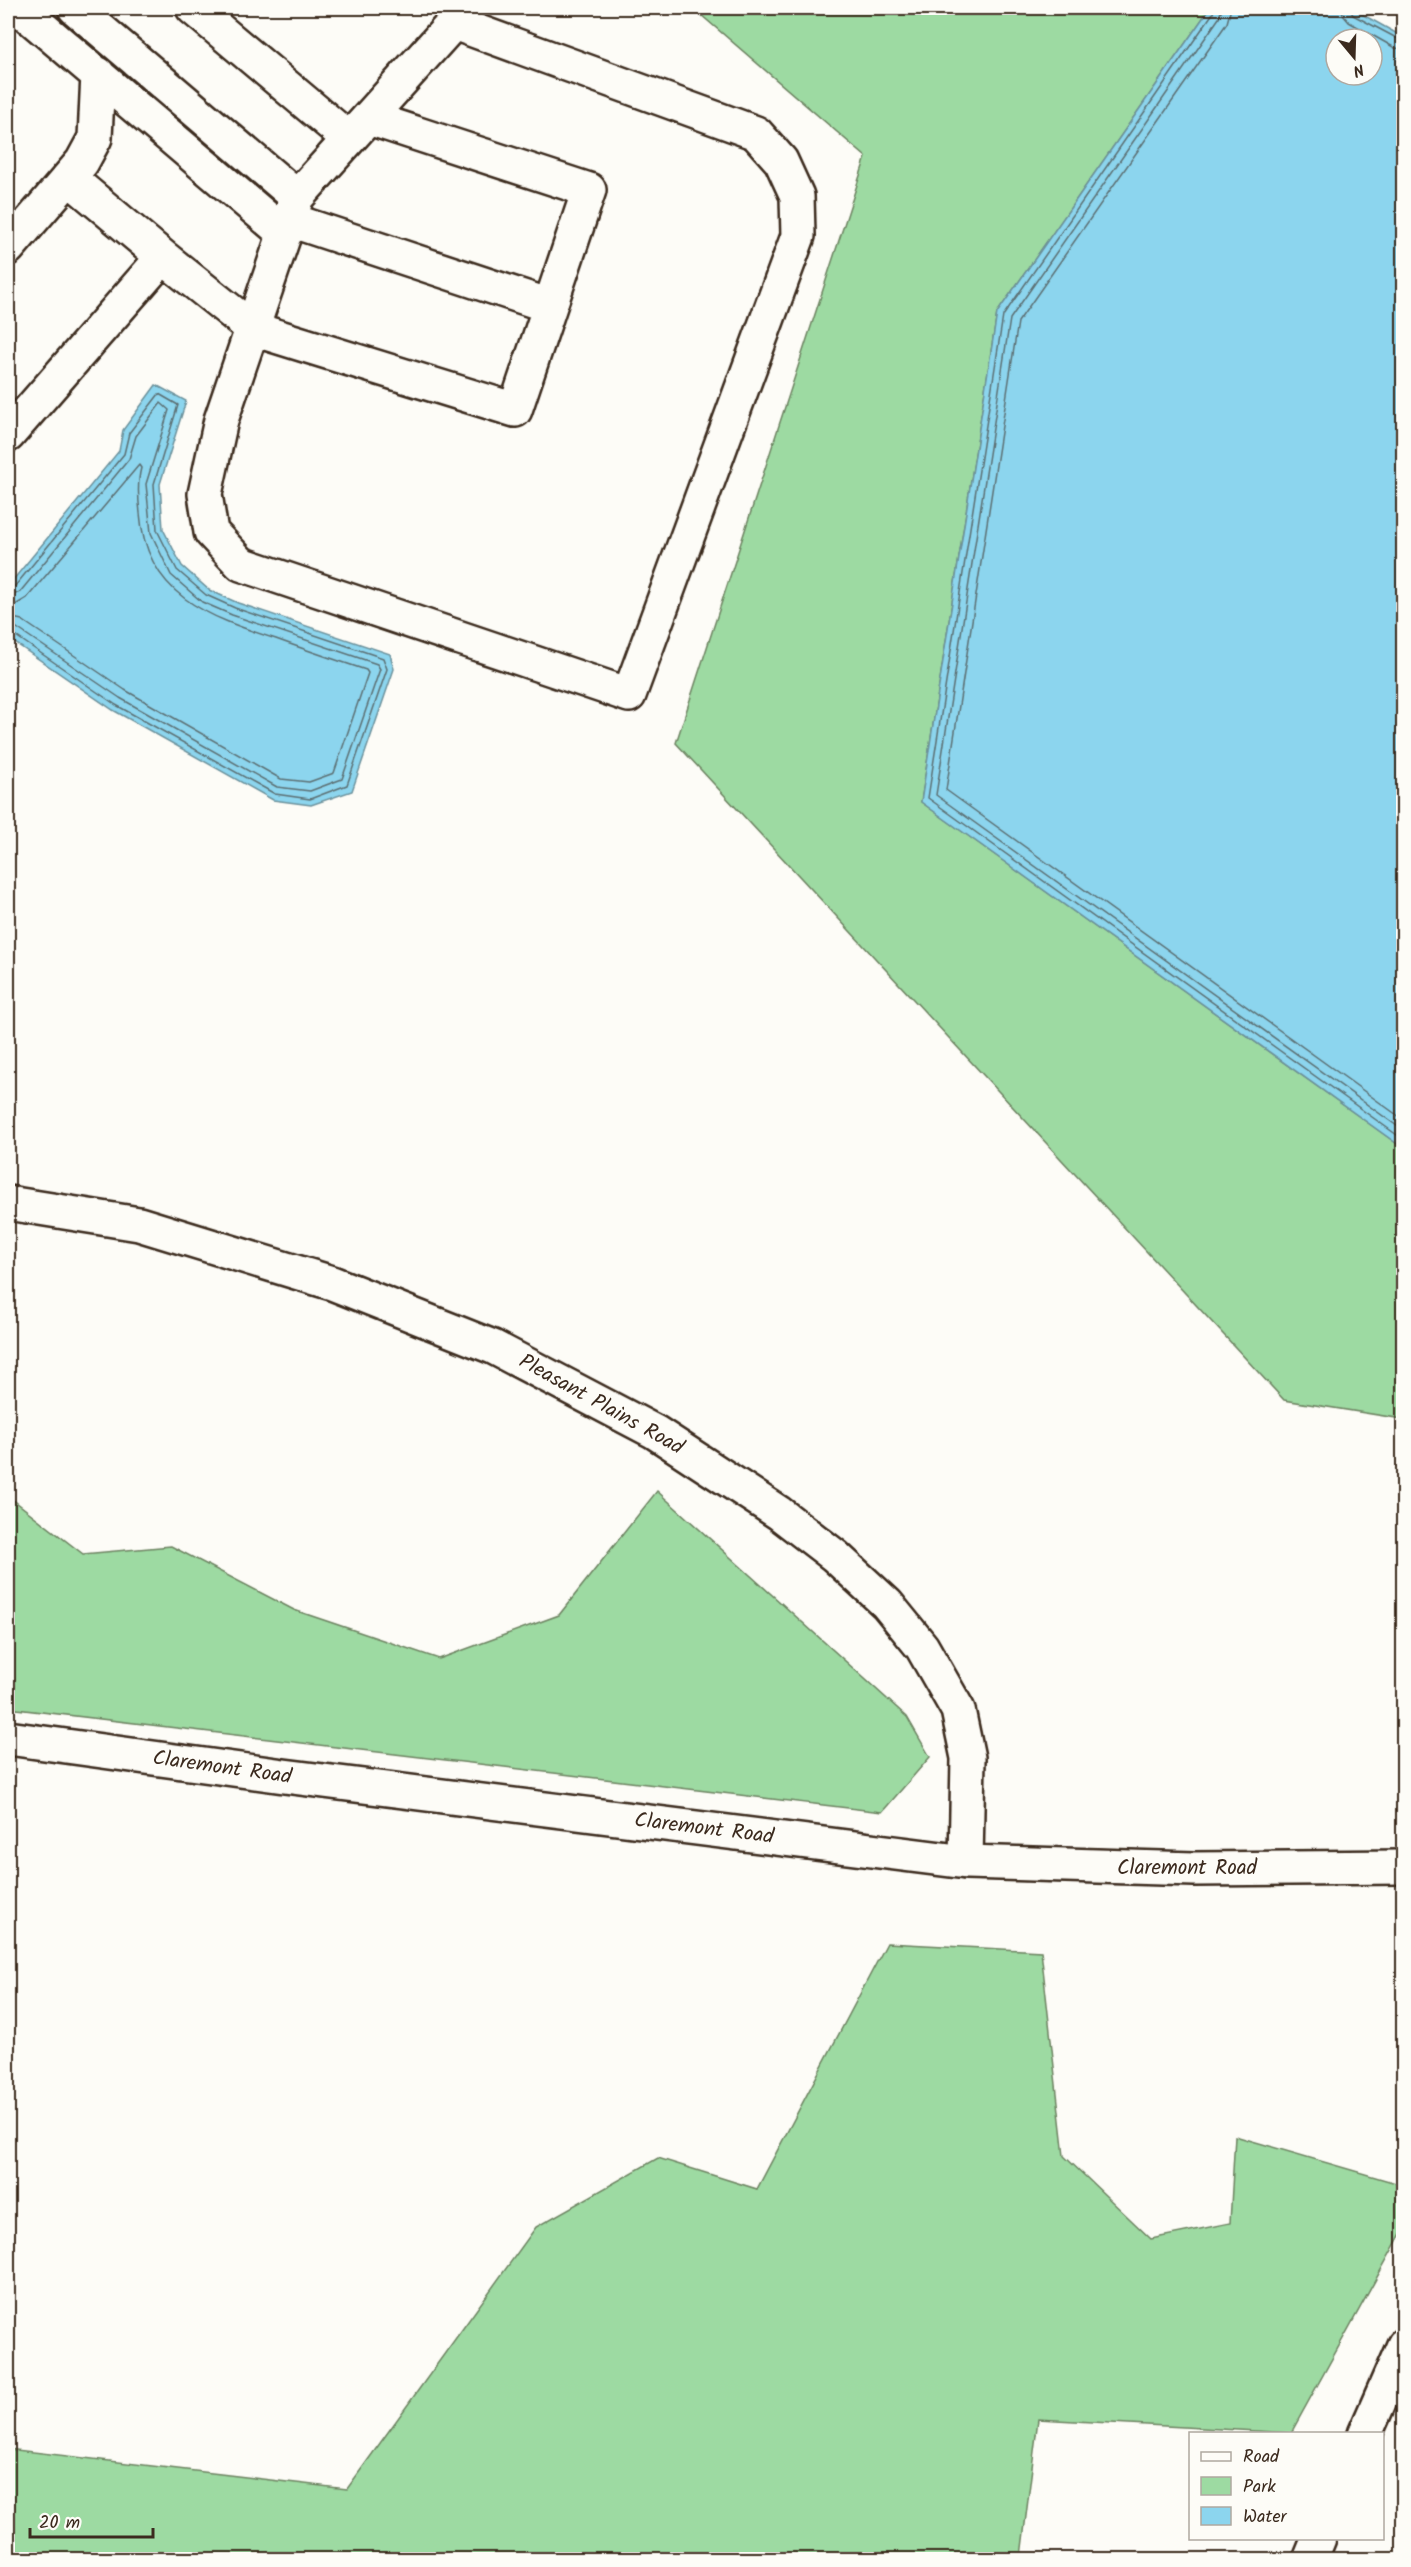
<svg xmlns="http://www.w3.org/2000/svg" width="1411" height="2567" viewBox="0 0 1411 2567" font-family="Kalam,sans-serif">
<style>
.green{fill:#9ddaa2;stroke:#6c8260;stroke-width:1.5}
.water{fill:#8cd5ee;stroke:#6c919b;stroke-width:1.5;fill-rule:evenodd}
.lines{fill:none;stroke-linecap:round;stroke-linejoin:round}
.shore{stroke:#5b6e71;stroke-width:1.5}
.minor-casing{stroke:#3b2a1e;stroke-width:38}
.minor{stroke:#fdfcf7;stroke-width:33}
.labels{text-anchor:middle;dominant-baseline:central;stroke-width:6;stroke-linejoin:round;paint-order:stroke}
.street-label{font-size:21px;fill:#3b2a1e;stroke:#fdfcf7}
</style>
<rect width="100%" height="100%" fill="#fdfcf7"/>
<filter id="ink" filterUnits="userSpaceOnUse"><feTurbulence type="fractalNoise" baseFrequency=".0167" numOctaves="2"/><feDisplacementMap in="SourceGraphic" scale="12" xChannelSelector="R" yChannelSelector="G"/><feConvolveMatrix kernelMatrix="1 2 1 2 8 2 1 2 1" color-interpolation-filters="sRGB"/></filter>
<g filter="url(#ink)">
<path class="green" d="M 693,8 L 1210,8 L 997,313 L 921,802 L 1403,1148 L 1403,1419 L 1284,1400 L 676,743 L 866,157 Z
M 657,1491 L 907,1717 L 930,1757 L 882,1812 L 8,1708 L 8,1499 L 12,1499 L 83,1554 L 171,1546 L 294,1610 L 439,1659 L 559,1615 Z
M 887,1943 L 1041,1951 L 1064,2156 L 1151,2239 L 1230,2223 L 1235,2136 L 1403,2185 L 1403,2230 L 1291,2433 L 1038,2419 L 1021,2556 L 1012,2559 L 8,2559 L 8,2449 L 347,2489 L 536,2227 L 658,2158 L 757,2189 Z"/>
<path class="water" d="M 1210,8 L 1351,8 L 1403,37 L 1403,1148 L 921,802 L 997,313 ZM 1336,39 L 1372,39 L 1372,75 L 1336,75 Z
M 156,385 L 186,401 L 160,484 L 163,529 L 182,566 L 209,590 L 238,603 L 390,654 L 394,669 L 352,791 L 311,805 L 273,800 L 113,710 L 8,638 L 8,586 L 119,451 L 123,430 Z"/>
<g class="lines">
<path class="shore" d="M 1214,8 L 1213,13 L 1003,316 L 928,798 L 1404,1140
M 1222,8 L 1219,18 L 1010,319 L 936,795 L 1404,1131
M 1231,8 L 1227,23 L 1018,322 L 946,790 L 1404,1120
M 1342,8 L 1343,15 L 1349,22 L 1395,48 L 1404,49
M 1349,8 L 1353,15 L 1404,42
M 8,589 L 15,586 L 124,454 L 129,433 L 159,394 L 178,405 L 154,484 L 157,530 L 177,570 L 206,595 L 235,608 L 383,658 L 387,669 L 347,785 L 310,799 L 275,794 L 116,705 L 13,634 L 8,633
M 8,597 L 20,592 L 129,459 L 136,436 L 161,403 L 169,410 L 146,484 L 151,533 L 171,575 L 202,602 L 232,615 L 377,664 L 380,669 L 342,779 L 310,791 L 277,787 L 120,698 L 17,628 L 8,626
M 8,606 L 17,604 L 27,598 L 139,465 L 141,468 C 137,483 138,497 140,513 C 146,595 208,617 276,639 C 306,650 336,660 366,670 L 368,673 L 334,773 L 309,782 L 281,779 L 125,690 L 22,620 L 8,617"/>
<g class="minor-casing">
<path id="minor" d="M 19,8 L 285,234
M 75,8 L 297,197
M 193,8 L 349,139
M 454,23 L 756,133 L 781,161 L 797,196 L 798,236 L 629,695 L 241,564 L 211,532 L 205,494 L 221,420 L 297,197 L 467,8
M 69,178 L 163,257
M 290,220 L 550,306
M 8,248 L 82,162 L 95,138 L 98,74
M 8,435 L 163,257 L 253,329 L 515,410 L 589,190 L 369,118
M 8,1203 L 139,1224 L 332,1283 L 493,1347 L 655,1432 L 779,1513 L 835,1556 L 887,1604 L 922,1647 L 958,1710 L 968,1758 L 966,1862
M 8,1738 L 284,1776 L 966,1862 L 1194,1869 L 1404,1867
M 1365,2434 L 1404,2345
M 1310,2560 L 1319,2538"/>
</g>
<use href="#minor" class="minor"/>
</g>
</g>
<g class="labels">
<g class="street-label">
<text transform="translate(601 1405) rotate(29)">Pleasant Plains Road</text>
<text transform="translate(222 1768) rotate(8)">Claremont Road</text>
<text transform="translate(704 1829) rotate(7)">Claremont Road</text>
<text x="1187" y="1868">Claremont Road</text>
</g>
</g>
<rect width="1411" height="2567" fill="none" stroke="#fdfcf7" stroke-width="30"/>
<rect x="15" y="15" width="1381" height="2537" fill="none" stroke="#3b2a1e" stroke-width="2" filter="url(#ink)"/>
<rect x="1189" y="2432" width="195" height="108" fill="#fdfcf7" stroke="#afa8a0" stroke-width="1.5"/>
<rect x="1201" y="2452" width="30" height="9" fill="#fdfcf7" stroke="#afa8a0" stroke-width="1.5"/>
<text x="1243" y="2462" font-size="18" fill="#3b2a1e">Road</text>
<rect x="1201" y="2477" width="30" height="18" fill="#9ddaa2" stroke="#afa8a0" stroke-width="1.5"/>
<text x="1243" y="2492" font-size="18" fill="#3b2a1e">Park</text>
<rect x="1201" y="2507" width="30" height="18" fill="#8cd5ee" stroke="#afa8a0" stroke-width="1.5"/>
<text x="1243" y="2522" font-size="18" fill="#3b2a1e">Water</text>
<g transform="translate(1354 57) rotate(161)"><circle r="28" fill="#fdfcf7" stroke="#afa8a0" stroke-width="1.5"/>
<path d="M0-4.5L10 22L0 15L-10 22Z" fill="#3b2a1e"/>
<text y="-9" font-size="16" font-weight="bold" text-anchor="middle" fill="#3b2a1e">N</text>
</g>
<path d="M30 2528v9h123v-9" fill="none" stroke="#3b2a1e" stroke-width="3"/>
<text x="39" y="2528" font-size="18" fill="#3b2a1e" stroke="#fdfcf7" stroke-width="4.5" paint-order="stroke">20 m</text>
</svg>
